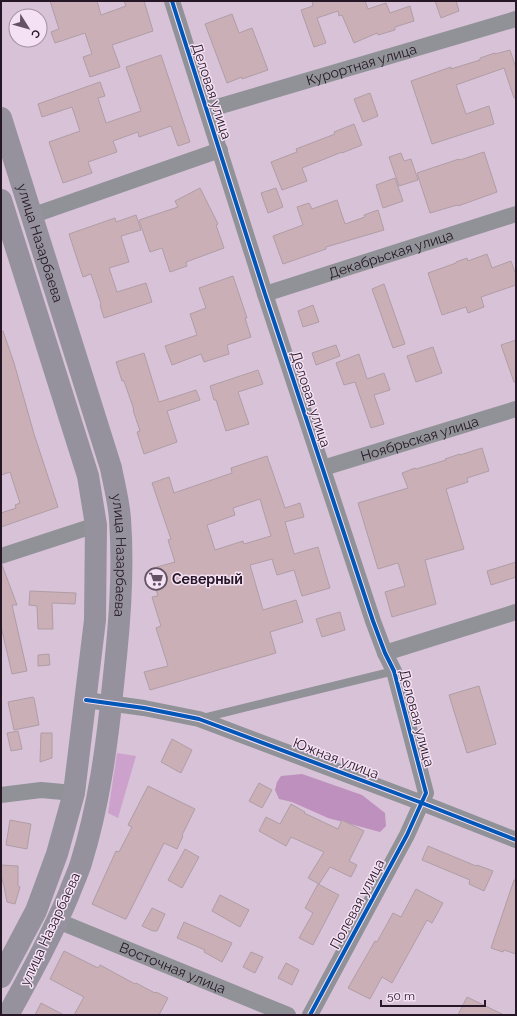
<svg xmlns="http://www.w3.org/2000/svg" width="517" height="1016" viewBox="0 0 517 1016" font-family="Raleway,sans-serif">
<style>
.green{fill:#cca2cc}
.forest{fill:#be90be}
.building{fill:#cbafb7;stroke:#b09da5;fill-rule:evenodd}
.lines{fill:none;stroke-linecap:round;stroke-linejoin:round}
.lane{stroke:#919298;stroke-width:8}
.street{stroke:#919298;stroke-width:16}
.primary{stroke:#95929d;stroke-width:22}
.cycleway-casing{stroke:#f5e1f4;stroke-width:6}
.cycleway{stroke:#0057b8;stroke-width:4}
.labels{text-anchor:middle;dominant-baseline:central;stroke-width:3;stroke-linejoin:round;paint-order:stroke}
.street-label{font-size:14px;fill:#251725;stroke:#f5e1f4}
.poi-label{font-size:14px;font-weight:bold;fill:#251725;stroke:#f5e1f4;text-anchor:start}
</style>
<rect width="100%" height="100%" fill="#d7c2d7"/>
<path class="green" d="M 117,753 L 136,756 L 118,818 L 108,813 Z"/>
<path class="forest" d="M 302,774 L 362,795 L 385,813 L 386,826 L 380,832 L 328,818 L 292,802 L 279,799 L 275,790 L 277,782 L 281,776 Z"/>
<path class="building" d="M 50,1 L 97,1 L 101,15 L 126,6 L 124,1 L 144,1 L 153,31 L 112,45 L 120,67 L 90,77 L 83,57 L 92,54 L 85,33 L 55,43 L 51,32 L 59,29 Z
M 312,1 L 365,1 L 368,9 L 386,3 L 390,13 L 410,6 L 414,21 L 395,27 L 395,30 L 378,35 L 377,33 L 354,43 L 342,15 L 339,16 L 338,11 L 317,18 L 326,43 L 314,47 L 301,10 L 313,6 Z
M 435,1 L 456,1 L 459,11 L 441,18 Z
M 232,14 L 239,33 L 252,28 L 268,70 L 242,79 L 242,77 L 227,83 L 205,24 Z
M 510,50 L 516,68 L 516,98 L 514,98 L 504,68 L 456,85 L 466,114 L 489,106 L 494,124 L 432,144 L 411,81 L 451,67 L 451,69 L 480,60 L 480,58 L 495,53 L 495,54 Z
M 161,55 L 190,142 L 178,146 L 171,126 L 139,137 L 138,132 L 113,141 L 117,152 L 88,162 L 92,173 L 63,183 L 49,142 L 80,131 L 72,107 L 42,117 L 38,104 L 100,82 L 105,96 L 98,98 L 106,123 L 141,111 L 126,67 Z
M 370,93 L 378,116 L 363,122 L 354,99 Z
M 354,124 L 362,145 L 342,153 L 342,152 L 302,168 L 307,181 L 282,190 L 271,162 L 297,152 L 296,149 L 335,134 L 334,132 Z
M 484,152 L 497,192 L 458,206 L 457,205 L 430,213 L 417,173 L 459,159 L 460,160 Z
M 401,153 L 404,161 L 411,159 L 418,180 L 399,186 L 389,157 Z
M 395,178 L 403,201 L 383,208 L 376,185 Z
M 200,188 L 218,224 L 216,225 L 224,248 L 186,262 L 187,266 L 170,272 L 162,248 L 150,252 L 139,220 L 178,207 L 175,201 Z
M 276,188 L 283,207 L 268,213 L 261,193 Z
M 337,200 L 345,224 L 365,217 L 364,215 L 378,210 L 384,230 L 326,247 L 326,249 L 283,264 L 273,236 L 303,225 L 297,207 L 309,203 L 312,209 Z
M 136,215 L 141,230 L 121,236 L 129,262 L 109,268 L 117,292 L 146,283 L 152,302 L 104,318 L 100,305 L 101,304 L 91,274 L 83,277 L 69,234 L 115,218 L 116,222 Z
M 487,254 L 492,268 L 511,261 L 516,275 L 516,285 L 481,297 L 484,307 L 468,313 L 466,307 L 442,315 L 428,273 L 456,263 L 456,262 L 467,258 L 468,261 Z
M 233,276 L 247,318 L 245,318 L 251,337 L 227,345 L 229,354 L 204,362 L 201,354 L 172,365 L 165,346 L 197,335 L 190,314 L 206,308 L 199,288 Z
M 384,284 L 405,344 L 393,348 L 372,289 Z
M 313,305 L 319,322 L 303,327 L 298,311 Z
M 3,331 L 14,363 L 34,434 L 58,507 L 1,527 L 1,513 L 16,508 L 15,505 L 20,503 L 10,472 L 1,475 L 1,332 Z
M 516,340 L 516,382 L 514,382 L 501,345 Z
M 336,345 L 340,356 L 316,365 L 312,353 Z
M 433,347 L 442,373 L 416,382 L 407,356 Z
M 144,353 L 159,402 L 196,390 L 200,400 L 167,411 L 177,442 L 144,454 L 137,432 L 140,431 L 133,410 L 134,410 L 124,381 L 122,381 L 116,362 Z
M 359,354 L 367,379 L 384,373 L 390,390 L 374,395 L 384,424 L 371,428 L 355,382 L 344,385 L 336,363 Z
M 258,370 L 263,384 L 238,392 L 249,424 L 226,431 L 216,400 L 214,400 L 210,386 Z
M 482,448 L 489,471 L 467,478 L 468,482 L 446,489 L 464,549 L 425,560 L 436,604 L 392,617 L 385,592 L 405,586 L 398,563 L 378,569 L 358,503 L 408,488 L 402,473 L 415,468 L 416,469 L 446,460 L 445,459 L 460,454 L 460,455 Z
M 267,456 L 285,508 L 300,503 L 304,517 L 285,522 L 294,554 L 318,547 L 330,588 L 302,596 L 294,570 L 277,575 L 272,559 L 250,565 L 263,610 L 296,600 L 303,622 L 270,632 L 276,653 L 150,690 L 144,672 L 168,666 L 156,628 L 161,626 L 152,597 L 158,596 L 150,569 L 175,562 L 168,540 L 171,539 L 152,483 L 169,477 L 174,493 L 232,473 L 231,468 ZM 260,499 L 271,536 L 244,544 L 243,541 L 215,550 L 207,525 L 235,515 L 233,508 Z
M 516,562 L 516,577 L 491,585 L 487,571 Z
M 2,565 L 17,605 L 12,605 L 27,671 L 12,674 L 1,626 L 1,566 Z
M 30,591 L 76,593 L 75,604 L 52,603 L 53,629 L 38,629 L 37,606 L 29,605 Z
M 340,612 L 345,630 L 322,637 L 316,619 Z
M 49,654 L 50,665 L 38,666 L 38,655 Z
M 479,686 L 496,744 L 467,753 L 449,695 Z
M 33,697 L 34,698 L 39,725 L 14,730 L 8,702 Z
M 18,731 L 22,749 L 11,751 L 7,733 Z
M 41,733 L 52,733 L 52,758 L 40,762 Z
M 172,739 L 192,750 L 181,773 L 161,762 Z
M 259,783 L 272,790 L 262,808 L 249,801 Z
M 148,786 L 195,809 L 182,835 L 183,836 L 177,849 L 164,843 L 126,919 L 125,919 L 92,904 L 116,851 L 119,852 L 132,827 L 128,825 Z
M 291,804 L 305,812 L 304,813 L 338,829 L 342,820 L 364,831 L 349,861 L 357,865 L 351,877 L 330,867 L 319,884 L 308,878 L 324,852 L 291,837 L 286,846 L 259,831 L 266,817 L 280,824 Z
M 10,820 L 31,824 L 27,849 L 6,845 Z
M 428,846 L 476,866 L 477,865 L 493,871 L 484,891 L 469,884 L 470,880 L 422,860 Z
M 185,849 L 199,857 L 182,888 L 168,880 Z
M 1,865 L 18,866 L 18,886 L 20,887 L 15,904 L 7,902 L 4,886 L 1,876 Z
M 514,880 L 516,880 L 516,954 L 504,950 L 503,952 L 491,948 Z
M 318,884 L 339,895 L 313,945 L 299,938 L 313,913 L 305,908 Z
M 416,889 L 443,903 L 432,923 L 427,920 L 392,983 L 382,977 L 370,999 L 348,988 L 375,941 L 377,942 L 393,913 L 401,917 Z
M 220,895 L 249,910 L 240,927 L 212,911 Z
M 152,908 L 165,914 L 157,931 L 153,931 L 142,926 Z
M 184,922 L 232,943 L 222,962 L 204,952 L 205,950 L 177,938 Z
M 64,951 L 98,968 L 100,965 L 135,984 L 136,983 L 155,993 L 156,992 L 168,998 L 159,1015 L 74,1015 L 84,997 L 50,979 Z
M 251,952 L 263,957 L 255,973 L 243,967 Z
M 286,963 L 299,970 L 292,985 L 278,978 Z
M 467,997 L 504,1015 L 458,1015 Z
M 41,1003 L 64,1015 L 35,1015 Z"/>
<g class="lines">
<path class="lane" d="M 203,718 L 394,671"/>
<g class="street">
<path d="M 172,1 L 265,294 L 373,621 L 385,653 L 394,671 L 426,793 L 407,835 L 310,1015"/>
<path id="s1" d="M 207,110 L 516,19"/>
<path d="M 31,216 L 220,150"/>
<path id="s2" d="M 265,294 L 516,214"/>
<path id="s3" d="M 323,468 L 516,409"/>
<path d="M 1,556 L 96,525"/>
<path d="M 385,653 L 516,612"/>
<path d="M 86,700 L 144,708 L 199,719 L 422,803 L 516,840"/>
<path d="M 1,795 L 41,790 L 74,793"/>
<path id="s4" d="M 58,921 L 288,1015"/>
</g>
<g class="primary">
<path id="s5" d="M 1,118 L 111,468 C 114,484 119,503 120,519 C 124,574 119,630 113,685 C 107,745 99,805 81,863 C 78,873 73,883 69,894 C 52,935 30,975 8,1015"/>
<path d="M 1,200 L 88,476 L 96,525 L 95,620 L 74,793 L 57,854 L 36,911 L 1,977"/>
</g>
<g class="cycleway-casing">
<path id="cycleway" d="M 172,1 L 265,294 L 373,621 L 385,653 L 394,671 L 426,793 L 407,835 L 310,1015
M 86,700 L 144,708 L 199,719 L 422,803 L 516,840"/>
</g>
<use href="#cycleway" class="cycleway"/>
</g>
<defs>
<g id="supermarket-ring" transform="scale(1.15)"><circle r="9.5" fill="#f5e1f4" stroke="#635363" stroke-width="1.5"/><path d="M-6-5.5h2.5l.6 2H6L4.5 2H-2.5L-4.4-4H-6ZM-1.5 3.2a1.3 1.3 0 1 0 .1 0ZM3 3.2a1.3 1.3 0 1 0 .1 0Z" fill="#635363"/></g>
</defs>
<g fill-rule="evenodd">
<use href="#supermarket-ring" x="156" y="579"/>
</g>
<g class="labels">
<g class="street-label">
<text stroke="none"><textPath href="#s1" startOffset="161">Курортная улица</textPath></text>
<text transform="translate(212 91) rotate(72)">Деловая улица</text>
<text stroke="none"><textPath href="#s5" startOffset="131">улица Назарбаева</textPath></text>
<text stroke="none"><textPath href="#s2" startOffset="132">Декабрьская улица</textPath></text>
<text transform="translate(311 399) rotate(72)">Деловая улица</text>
<text stroke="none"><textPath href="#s3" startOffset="101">Ноябрьская улица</textPath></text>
<text stroke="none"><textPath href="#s5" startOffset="455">улица Назарбаева</textPath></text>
<text transform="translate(417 718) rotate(75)">Деловая улица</text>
<text transform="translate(336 758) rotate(21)">Южная улица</text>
<text transform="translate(357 904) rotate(-62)">Полевая улица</text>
<text transform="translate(50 929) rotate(-65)">улица Назарбаева</text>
<text stroke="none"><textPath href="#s4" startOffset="124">Восточная улица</textPath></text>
</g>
<g class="poi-label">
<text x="172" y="579">Северный</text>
</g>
</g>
<rect width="517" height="1016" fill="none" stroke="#251725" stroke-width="4"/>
<g transform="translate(28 28) rotate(127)"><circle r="19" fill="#f5e1f4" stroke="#a290a1"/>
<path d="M0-3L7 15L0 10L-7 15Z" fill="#635363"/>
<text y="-6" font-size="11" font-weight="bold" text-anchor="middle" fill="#251725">С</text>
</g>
<path d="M381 1000v6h104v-6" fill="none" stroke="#251725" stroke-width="2"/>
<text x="387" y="1000" font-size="12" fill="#251725" stroke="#f5e1f4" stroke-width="3" paint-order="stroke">50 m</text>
</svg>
